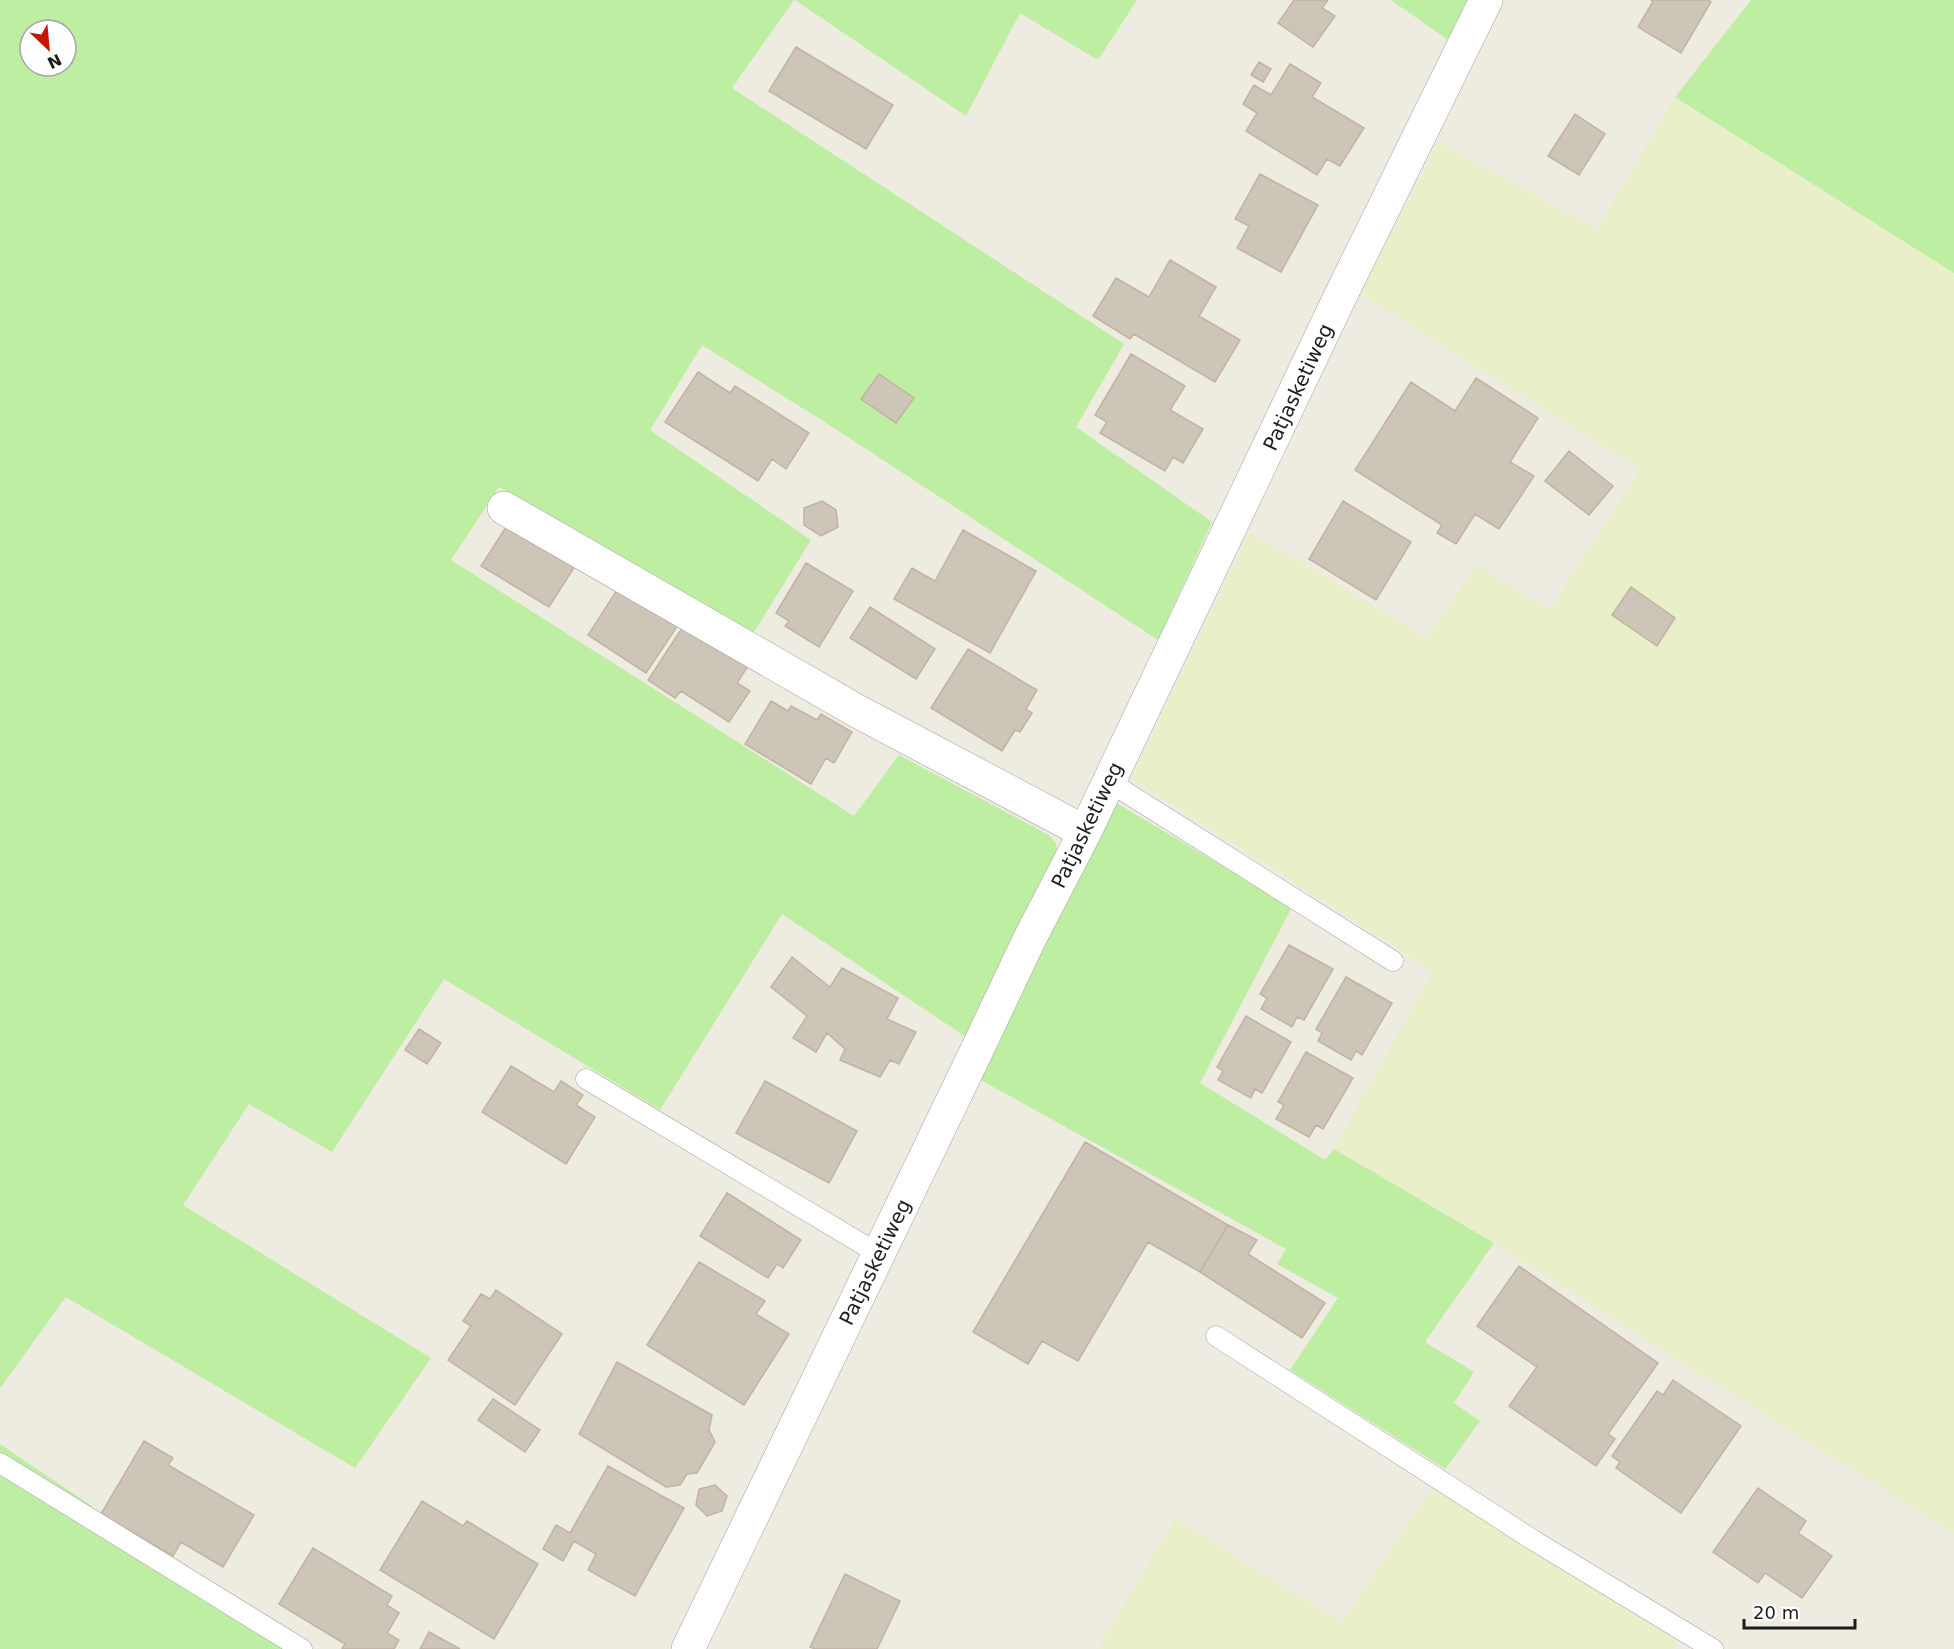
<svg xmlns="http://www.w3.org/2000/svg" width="1954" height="1649" viewBox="0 0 1954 1649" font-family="'DejaVu Sans',sans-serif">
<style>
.farmland{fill:#e8efc9}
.grass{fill:#beeea1;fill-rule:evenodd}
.building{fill:#cec5b9;stroke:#c1b3a1;stroke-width:1.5}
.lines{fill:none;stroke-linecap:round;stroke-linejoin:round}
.lane-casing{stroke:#a3a3a3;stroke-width:21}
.street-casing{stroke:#a3a3a3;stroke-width:34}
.lane{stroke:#fff;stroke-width:20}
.street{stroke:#fff;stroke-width:33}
.labels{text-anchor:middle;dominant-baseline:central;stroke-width:4.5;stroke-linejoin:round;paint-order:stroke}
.street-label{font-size:20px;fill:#1c1c1c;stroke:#fff}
</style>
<rect width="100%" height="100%" fill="#eeebe0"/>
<path class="farmland" d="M 1675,97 L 1954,273 L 1954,1534 L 1494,1243 L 1334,1149 L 1433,971 L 1131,778 L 1250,532 L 1427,638 L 1477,564 L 1549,611 L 1641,469 L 1360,294 L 1438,142 L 1597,229 Z
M 1434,1485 L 1680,1637 L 1672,1649 L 1098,1649 L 1175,1519 L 1342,1623 Z"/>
<path class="grass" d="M 0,0 L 794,0 L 732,88 L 1124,344 L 1076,427 L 1212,522 L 1158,640 L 831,426 L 702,345 L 650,430 L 811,540 L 748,642 L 499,487 L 451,560 L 854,816 L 899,755 L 1049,835 L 1056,843 L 1057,854 L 972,1041 L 782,914 L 660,1110 L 444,979 L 332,1152 L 249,1104 L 183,1205 L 431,1358 L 355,1468 L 66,1297 L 0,1388 ZM 30,30 L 66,30 L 66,66 L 30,66 Z
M 795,0 L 1137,0 L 1098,60 L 1020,13 L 966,116 Z
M 1391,0 L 1467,0 L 1448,40 Z
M 1751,0 L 1954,0 L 1954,273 L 1675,97 Z
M 1113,801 L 1292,907 L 1200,1083 L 1325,1160 L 1334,1149 L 1494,1243 L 1425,1342 L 1474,1372 L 1454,1403 L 1480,1421 L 1445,1469 L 1290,1370 L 1338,1298 L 1277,1264 L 1286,1249 L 979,1079 Z
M 0,1444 L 92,1506 L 82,1523 L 283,1649 L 0,1649 Z"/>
<path class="building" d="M 1294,0 L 1328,0 L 1322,8 L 1335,16 L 1313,47 L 1278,23 Z
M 1651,0 L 1708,0 L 1711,2 L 1681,53 L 1638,27 L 1653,1 Z
M 796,47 L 893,105 L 866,149 L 769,91 Z
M 1259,62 L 1271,69 L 1263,82 L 1251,75 Z
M 1290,64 L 1321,83 L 1312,97 L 1364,128 L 1340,166 L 1327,159 L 1317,175 L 1246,131 L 1257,113 L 1243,104 L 1254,85 L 1271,95 Z
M 1575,114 L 1605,134 L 1579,175 L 1548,156 Z
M 1260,174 L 1318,205 L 1281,272 L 1237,248 L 1249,226 L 1235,219 Z
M 1170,260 L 1216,287 L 1199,316 L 1240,340 L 1215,382 L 1134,334 L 1130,339 L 1093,316 L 1116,278 L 1149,297 Z
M 1131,354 L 1185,386 L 1170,410 L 1203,429 L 1183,463 L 1173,457 L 1165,471 L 1100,433 L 1107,422 L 1095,415 Z
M 698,372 L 730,393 L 735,386 L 809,433 L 786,469 L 772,459 L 758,481 L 665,422 Z
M 879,374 L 914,398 L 896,423 L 861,399 Z
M 1476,378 L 1538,418 L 1510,462 L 1534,476 L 1499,529 L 1475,514 L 1456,544 L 1437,533 L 1442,525 L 1355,470 L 1411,382 L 1455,411 Z
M 1569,451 L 1613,486 L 1589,515 L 1545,481 Z
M 822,501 L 836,510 L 838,527 L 821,536 L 804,525 L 804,508 Z
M 1343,501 L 1411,542 L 1376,600 L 1309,559 Z
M 508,524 L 575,566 L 549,607 L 481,566 Z
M 963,530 L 1036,571 L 990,653 L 894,599 L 912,568 L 935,581 Z
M 806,563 L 853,591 L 819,647 L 785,626 L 789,621 L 776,613 Z
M 619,587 L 678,625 L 646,673 L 588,635 Z
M 1631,587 L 1675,618 L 1657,646 L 1612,615 Z
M 870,607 L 935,649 L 916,679 L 850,638 Z
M 686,622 L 750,663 L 737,683 L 750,691 L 729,722 L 681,691 L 675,698 L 648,680 Z
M 968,649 L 1037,690 L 1026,709 L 1032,713 L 1020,732 L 1015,730 L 1002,751 L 931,708 Z
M 771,701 L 788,711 L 791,706 L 817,720 L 821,714 L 852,732 L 834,763 L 826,758 L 811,784 L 745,744 Z
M 1289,945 L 1333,969 L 1304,1020 L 1297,1017 L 1292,1027 L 1261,1009 L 1267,998 L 1260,994 Z
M 792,957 L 830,987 L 842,968 L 898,998 L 887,1019 L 916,1032 L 899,1064 L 890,1060 L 880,1077 L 840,1060 L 845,1049 L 827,1033 L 816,1052 L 793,1038 L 807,1016 L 771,987 Z
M 1346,977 L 1392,1003 L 1362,1055 L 1356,1051 L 1351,1060 L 1318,1041 L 1322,1033 L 1316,1029 Z
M 1246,1016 L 1291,1042 L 1262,1093 L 1255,1089 L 1251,1098 L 1218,1080 L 1223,1071 L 1217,1067 Z
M 419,1029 L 441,1043 L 427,1064 L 405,1050 Z
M 1306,1052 L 1353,1078 L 1323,1129 L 1316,1125 L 1309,1137 L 1276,1119 L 1284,1105 L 1278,1102 Z
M 511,1066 L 554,1092 L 561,1081 L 583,1095 L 576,1105 L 595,1117 L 566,1164 L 482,1112 Z
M 765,1081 L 857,1131 L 829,1183 L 736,1133 Z
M 1085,1142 L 1228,1225 L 1200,1272 L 1148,1242 L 1078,1361 L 1042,1341 L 1028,1364 L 973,1332 Z
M 727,1193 L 801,1240 L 783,1268 L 777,1264 L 768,1278 L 700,1236 Z
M 1228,1225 L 1257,1240 L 1248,1254 L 1325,1303 L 1302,1338 L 1200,1272 Z
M 699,1262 L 765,1301 L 756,1314 L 789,1334 L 744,1405 L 647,1345 Z
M 1519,1266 L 1658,1363 L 1608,1434 L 1615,1439 L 1596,1466 L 1509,1406 L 1537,1367 L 1477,1326 Z
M 496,1290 L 562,1334 L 515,1405 L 448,1360 L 471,1326 L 463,1321 L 481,1294 L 490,1299 Z
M 617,1362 L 712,1415 L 709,1430 L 715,1442 L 697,1473 L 687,1474 L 680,1485 L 666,1487 L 579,1434 Z
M 1673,1380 L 1741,1426 L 1681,1513 L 1616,1468 L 1620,1462 L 1612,1456 L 1657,1391 L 1663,1395 Z
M 493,1399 L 540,1430 L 525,1452 L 478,1420 Z
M 144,1441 L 173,1458 L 168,1465 L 254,1515 L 223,1567 L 181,1542 L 173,1556 L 101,1514 Z
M 608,1466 L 684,1508 L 635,1596 L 588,1570 L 596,1554 L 574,1541 L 563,1561 L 543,1549 L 556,1525 L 570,1533 Z
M 715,1485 L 727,1496 L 722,1511 L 707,1516 L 696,1505 L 699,1489 Z
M 1758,1488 L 1806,1521 L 1798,1533 L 1832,1556 L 1802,1598 L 1765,1573 L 1758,1583 L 1713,1552 Z
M 422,1501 L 463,1526 L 467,1521 L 538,1564 L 494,1639 L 380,1570 Z
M 313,1548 L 392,1596 L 387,1605 L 399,1613 L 387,1633 L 399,1640 L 394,1649 L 342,1649 L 345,1644 L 279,1604 Z
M 845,1574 L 900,1601 L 877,1649 L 815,1649 L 810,1647 Z
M 429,1632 L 460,1649 L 420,1649 Z"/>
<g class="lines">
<g class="lane-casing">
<path id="lane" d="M 1108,781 L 1393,961
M 586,1079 L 879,1254
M 1216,1336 L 1533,1540 L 1713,1649
M 0,1463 L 302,1649"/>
</g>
<g class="street-casing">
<path id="street" d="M 504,508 L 857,711 L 1085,832
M 688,1649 L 976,1052 L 1029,940 L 1085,832 L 1339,299 L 1486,0"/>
</g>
<use href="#lane" class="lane"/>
<use href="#street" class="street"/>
</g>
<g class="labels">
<g class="street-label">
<text transform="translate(1298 387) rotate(-65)">Patjasketiweg</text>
<text transform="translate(1087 825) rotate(-64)">Patjasketiweg</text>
<text transform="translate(875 1262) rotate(-64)">Patjasketiweg</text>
</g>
</g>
<g transform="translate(48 48) rotate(154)"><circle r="28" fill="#ffffff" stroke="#a4a4a4" stroke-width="1.5"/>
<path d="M0-4.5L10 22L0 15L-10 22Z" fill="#c71600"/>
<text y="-9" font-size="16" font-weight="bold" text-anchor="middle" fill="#1c1c1c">N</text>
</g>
<path d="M1744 1619v9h111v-9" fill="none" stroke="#1c1c1c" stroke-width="3"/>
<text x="1753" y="1619" font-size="18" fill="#1c1c1c" stroke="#ffffff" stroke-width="4.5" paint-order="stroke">20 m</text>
</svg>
